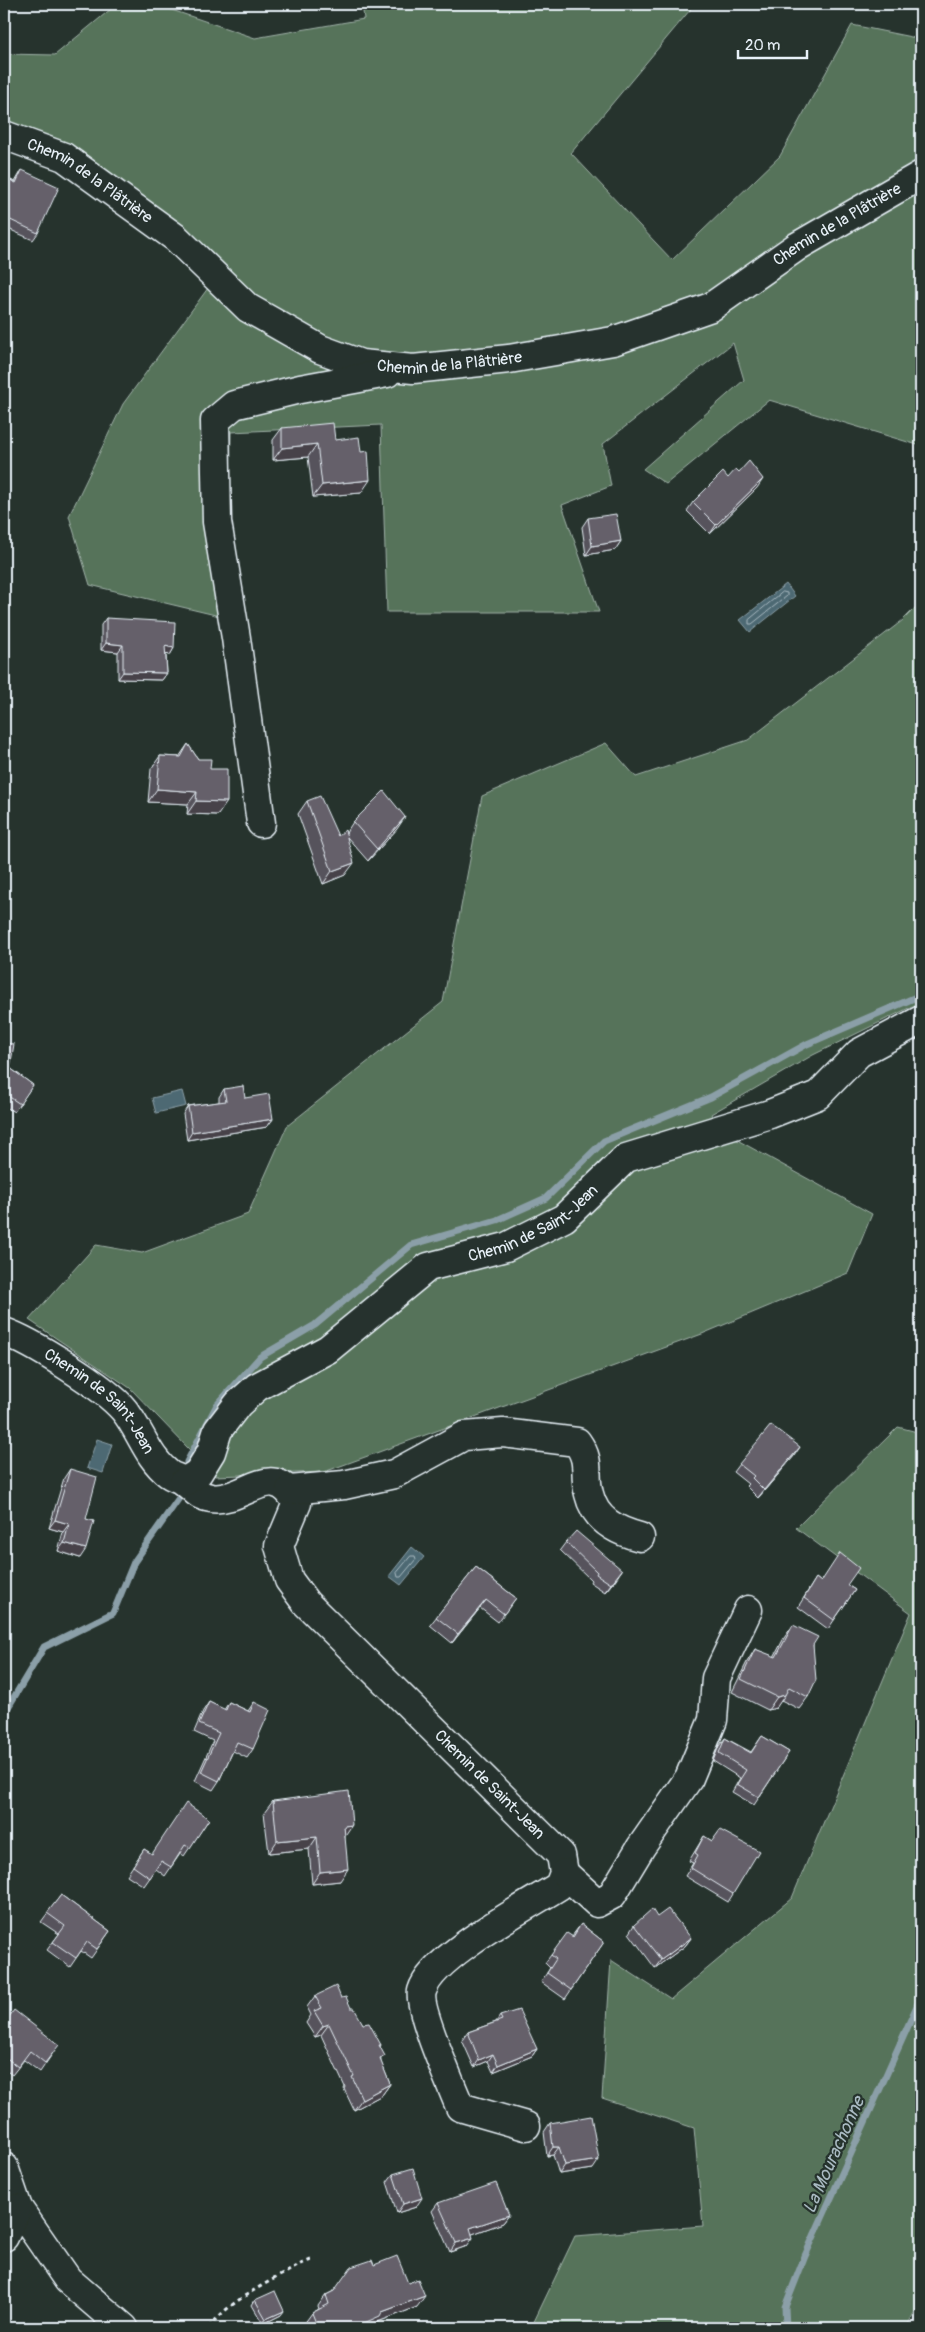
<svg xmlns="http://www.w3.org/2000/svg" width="925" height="2332" viewBox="0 0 925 2332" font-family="Pangolin,sans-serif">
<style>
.green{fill:#57735a;stroke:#a0b2a9}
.water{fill:#4d6973;stroke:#8b9fa8}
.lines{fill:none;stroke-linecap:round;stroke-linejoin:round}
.shore{stroke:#aabbc3;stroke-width:1}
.stream{stroke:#8b9fa8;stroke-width:7}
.minor-casing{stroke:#e8f1f8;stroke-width:31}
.path{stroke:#e8f1f8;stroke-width:3;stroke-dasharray:4 4;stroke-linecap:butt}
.minor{stroke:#26332d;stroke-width:28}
.wall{fill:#57535b;stroke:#e8f1f8}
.shaded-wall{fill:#47434a;stroke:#e8f1f8}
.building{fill:#65606a;stroke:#e8f1f8}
.labels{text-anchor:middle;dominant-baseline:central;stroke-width:4.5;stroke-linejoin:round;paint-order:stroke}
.street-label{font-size:16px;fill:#e8f1f8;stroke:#26332d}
.water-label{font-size:18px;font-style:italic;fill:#aabbc3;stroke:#26332d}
</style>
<rect width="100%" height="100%" fill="#26332d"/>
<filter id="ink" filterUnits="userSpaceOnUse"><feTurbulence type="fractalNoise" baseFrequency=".02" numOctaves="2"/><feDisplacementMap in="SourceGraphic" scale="10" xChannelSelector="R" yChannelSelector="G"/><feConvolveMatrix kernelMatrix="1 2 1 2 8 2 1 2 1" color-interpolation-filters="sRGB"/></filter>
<g filter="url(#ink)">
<path class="green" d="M 117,4 L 154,4 L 255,38 L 364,19 L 362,4 L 695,4 L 571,153 L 672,260 L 780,156 L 852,25 L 921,39 L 921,446 L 769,400 L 666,484 L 643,469 L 744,380 L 733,343 L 603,444 L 611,486 L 562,505 L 599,612 L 387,612 L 381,425 L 231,432 L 228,618 L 90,585 L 69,516 L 123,404 L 222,269 L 4,124 L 4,54 L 55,55 Z
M 921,602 L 921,1002 L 813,1055 L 711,1114 L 719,1130 L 872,1214 L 848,1273 L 702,1334 L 324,1472 L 215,1476 L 130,1388 L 29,1320 L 96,1245 L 142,1253 L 248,1214 L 287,1126 L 443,1002 L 482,796 L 606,743 L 636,777 L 748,740 L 903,620 Z
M 898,1427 L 921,1433 L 921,2081 L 920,2084 L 921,2086 L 921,2300 L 906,2328 L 531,2328 L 575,2236 L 703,2226 L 694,2128 L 602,2098 L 611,1960 L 671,1999 L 792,1898 L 911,1613 L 796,1528 Z"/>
<path class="water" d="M 786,584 L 795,596 L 750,632 L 740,620 Z
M 182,1091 L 186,1106 L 156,1113 L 152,1098 Z
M 97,1439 L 112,1444 L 103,1473 L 87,1468 Z
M 412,1547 L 424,1557 L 401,1585 L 389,1576 Z"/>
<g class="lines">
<path class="shore" d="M 783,592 L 787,593 L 787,596 L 752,624 L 749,624 L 749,620 Z
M 411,1556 L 415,1556 L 416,1559 L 401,1577 L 398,1577 L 397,1573 Z"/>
<path class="stream" d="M 187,1462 L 217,1405 L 260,1357 L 315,1325 L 411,1245 L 497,1220 L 546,1198 L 604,1141 L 711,1097 L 807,1044 L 921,995
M 4,1714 L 44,1647 L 113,1613 L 134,1562 L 179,1498
M 786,2328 L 785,2307 L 805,2256 L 921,1997"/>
<g class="minor-casing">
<g id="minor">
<path id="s1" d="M 4,135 L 64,157 L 176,238 L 248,308 L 320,349 L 361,364 L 413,369 L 509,359 L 613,341 L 711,307 L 798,246 L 921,175"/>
<path d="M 261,823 L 236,638 L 217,522 L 215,421 L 234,405 L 300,389 L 387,373"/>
<path id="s2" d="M 4,1332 C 31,1341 106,1388 124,1410 C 141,1431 147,1457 169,1474 C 173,1477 179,1478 183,1481 C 195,1488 194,1495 211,1498 C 245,1503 272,1457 297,1503 L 279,1546 L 289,1580 L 306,1603 L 561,1855 L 564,1873 L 559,1886 C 526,1907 432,1956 422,1991 C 417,2008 452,2087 460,2107 L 526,2126"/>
<path id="s3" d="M 184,1482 L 198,1473 L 211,1452 L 218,1430 L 238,1404 L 257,1387 L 328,1349 L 428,1267 L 506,1247 L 564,1218 L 626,1158 L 770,1114 L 818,1095 L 859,1053 L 921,1020"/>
<path d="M 290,1490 L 344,1485 L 394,1474 L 464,1436 L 503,1433 L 577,1442 C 592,1463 583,1472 589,1494 C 595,1520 616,1531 640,1537"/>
<path d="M 564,1873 L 597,1903 L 612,1895 L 641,1847 L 689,1778 L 713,1720 L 716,1678 L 748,1610"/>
<path d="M 4,2167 L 18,2208 L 68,2280 L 124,2328"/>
<path d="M 4,2237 L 18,2208"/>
</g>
</g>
<path class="path" d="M 209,2328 C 230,2299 270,2282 301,2264 L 311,2260"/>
<use href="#minor" class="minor"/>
</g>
<path class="wall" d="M 22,170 L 38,233 L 33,240 L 4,227 L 4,177 L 15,182 Z
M 282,428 L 335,440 L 361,493 L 313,497 L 308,457 L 273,460 L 273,440 Z
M 739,472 L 757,488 L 710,534 L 687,511 L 693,502 Z
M 588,518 L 621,541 L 615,550 L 586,555 L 582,527 Z
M 106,618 L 174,648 L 170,655 L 166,654 L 167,673 L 162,680 L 118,679 L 118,652 L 101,650 L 101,625 Z
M 188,744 L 198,759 L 210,769 L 218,815 L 187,814 L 188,804 L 148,802 L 151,769 L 160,756 L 179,757 Z
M 307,801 L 338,836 L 346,833 L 353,822 L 397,829 L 368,861 L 347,837 L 345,875 L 323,884 L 298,814 Z
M 4,1043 L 10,1068 L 33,1085 L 14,1112 L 4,1106 Z
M 224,1089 L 245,1098 L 273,1119 L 267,1127 L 187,1140 L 183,1114 L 188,1106 L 219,1102 L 219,1097 Z
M 794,1456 L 758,1498 L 746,1486 L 748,1484 L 733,1472 L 739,1464 Z
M 70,1469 L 86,1519 L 80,1558 L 58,1551 L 63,1532 L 49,1528 L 64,1478 Z
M 566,1542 L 616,1579 L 605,1592 L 590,1582 L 591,1580 L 560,1550 Z
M 476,1567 L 516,1598 L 498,1622 L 480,1608 L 452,1643 L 430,1625 Z
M 816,1578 L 821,1582 L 847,1585 L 855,1590 L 828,1629 L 798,1607 Z
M 793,1625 L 813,1645 L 808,1697 L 799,1709 L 781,1700 L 776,1708 L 768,1710 L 732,1692 L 747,1662 L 755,1649 L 774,1657 L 784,1638 Z
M 209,1702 L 224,1710 L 229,1702 L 248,1711 L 254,1702 L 253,1749 L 247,1758 L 233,1751 L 219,1781 L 213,1790 L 195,1781 L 213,1741 L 194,1732 L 203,1711 Z
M 762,1736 L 789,1752 L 754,1805 L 732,1792 L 740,1778 L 713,1761 L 719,1746 L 725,1738 L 751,1752 Z
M 273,1801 L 345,1836 L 340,1881 L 312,1884 L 309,1849 L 269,1853 L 264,1813 Z
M 209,1819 L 184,1856 L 180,1854 L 165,1876 L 156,1869 L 144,1886 L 127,1875 L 144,1849 L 152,1854 Z
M 704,1836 L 712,1841 L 733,1894 L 728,1902 L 685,1876 L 693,1863 L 689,1861 Z
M 61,1895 L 110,1931 L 91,1958 L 81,1951 L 70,1967 L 47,1950 L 59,1934 L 41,1922 Z
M 657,1917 L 691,1938 L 685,1946 L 655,1968 L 629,1933 L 634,1925 Z
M 581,1924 L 604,1942 L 565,1999 L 541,1982 L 550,1968 L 545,1963 L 551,1955 L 572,1936 Z
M 315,1996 L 341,1998 L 351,2008 L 363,2024 L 381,2045 L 380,2047 L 381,2062 L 390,2084 L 382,2095 L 354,2110 L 344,2089 L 345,2087 L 321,2035 L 315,2037 L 306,2023 L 311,2015 L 307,2007 Z
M 500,2016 L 537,2049 L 532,2056 L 493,2072 L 488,2061 L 474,2067 L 462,2040 L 468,2032 L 496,2022 Z
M 4,2024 L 53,2053 L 40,2072 L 24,2060 L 12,2075 L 4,2069 Z
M 550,2123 L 593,2169 L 559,2174 L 553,2155 L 547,2156 L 544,2132 Z
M 393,2174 L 416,2207 L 397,2213 L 387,2182 Z
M 438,2203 L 509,2215 L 503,2223 L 472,2234 L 467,2246 L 450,2252 L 432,2211 Z
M 374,2265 L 417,2307 L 375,2323 L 372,2327 L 371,2328 L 305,2328 L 304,2324 L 312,2313 L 319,2309 L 318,2306 L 326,2295 L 334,2291 Z
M 255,2300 L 281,2315 L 263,2324 L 252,2305 Z"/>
<path class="shaded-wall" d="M 317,444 L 308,457 L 273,460 L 282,448 Z
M 763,479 L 757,488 L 710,534 L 716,525 Z
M 370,480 L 361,493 L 313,497 L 322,485 Z
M 621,541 L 615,550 L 586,555 L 592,546 Z
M 106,643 L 123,645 L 118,652 L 101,650 Z
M 165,646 L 174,648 L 170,655 L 160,653 Z
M 123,672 L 167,673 L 162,680 L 118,679 Z
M 157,789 L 197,792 L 188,804 L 148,802 Z
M 196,801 L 227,802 L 218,815 L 187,814 Z
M 405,817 L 397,829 L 368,861 L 377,849 Z
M 354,863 L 345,875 L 323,884 L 332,871 Z
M 273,1119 L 267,1127 L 187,1140 L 192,1132 Z
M 800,1447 L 794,1456 L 758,1498 L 764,1490 Z
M 55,1520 L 69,1524 L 63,1532 L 49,1528 Z
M 64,1543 L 86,1549 L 80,1558 L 58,1551 Z
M 622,1570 L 616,1579 L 605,1592 L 611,1584 Z
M 486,1600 L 480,1608 L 452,1643 L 458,1634 Z
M 785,1695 L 776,1708 L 768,1710 L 777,1697 Z
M 352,1825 L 344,1837 L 344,1826 Z
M 317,1837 L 309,1849 L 269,1853 L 277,1841 Z
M 348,1869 L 340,1881 L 312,1884 L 320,1872 Z
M 691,1938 L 685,1946 L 655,1968 L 661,1960 Z
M 329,2024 L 321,2035 L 315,2037 L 323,2026 Z
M 537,2049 L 532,2056 L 493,2072 L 498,2065 Z
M 493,2054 L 488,2061 L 474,2067 L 479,2060 Z
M 390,2084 L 382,2095 L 354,2110 L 362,2099 Z
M 553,2147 L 559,2147 L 553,2155 L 547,2156 Z
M 599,2160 L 593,2169 L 559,2174 L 565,2165 Z
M 422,2198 L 416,2207 L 397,2213 L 403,2204 Z
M 509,2215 L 503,2223 L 464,2237 L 470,2228 Z
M 473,2238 L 467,2246 L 450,2252 L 456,2243 Z
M 425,2296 L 417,2307 L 375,2323 L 372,2327 L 371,2328 L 353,2328 L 382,2312 Z
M 284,2311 L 281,2315 L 263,2324 L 266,2319 Z"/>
<path class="building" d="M 22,170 L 59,187 L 38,233 L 4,217 L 4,177 L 16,183 Z
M 333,423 L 335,440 L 359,437 L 361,452 L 368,451 L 370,480 L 322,485 L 317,444 L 282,448 L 282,428 Z
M 749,461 L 763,479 L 716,525 L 693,502 L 723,472 L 728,478 L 736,469 L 739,472 Z
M 616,514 L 621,541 L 592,546 L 588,518 Z
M 106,618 L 175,622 L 174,648 L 165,646 L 167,673 L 123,672 L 123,645 L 106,643 Z
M 188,744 L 198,759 L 211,759 L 210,769 L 227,769 L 227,802 L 196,801 L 197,792 L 157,789 L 160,756 L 181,757 Z
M 384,791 L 405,817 L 377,849 L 353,822 Z
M 320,796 L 338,836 L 345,830 L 354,863 L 332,871 L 307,801 Z
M 4,1043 L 14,1044 L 10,1068 L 33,1085 L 20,1104 L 5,1094 L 4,1095 Z
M 243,1086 L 245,1098 L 269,1094 L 273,1119 L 192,1132 L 188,1106 L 226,1101 L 224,1089 Z
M 771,1425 L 800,1447 L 764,1490 L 752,1478 L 754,1476 L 739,1464 Z
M 70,1469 L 97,1477 L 86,1519 L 94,1521 L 86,1549 L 64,1543 L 69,1524 L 55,1520 Z
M 576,1531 L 622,1570 L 611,1584 L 596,1574 L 597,1572 L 566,1542 Z
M 840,1553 L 859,1568 L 847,1585 L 855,1590 L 834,1620 L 804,1598 L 816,1578 L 821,1582 Z
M 476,1567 L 516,1598 L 504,1614 L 486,1600 L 458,1634 L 436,1617 Z
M 793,1625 L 818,1637 L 813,1645 L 816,1680 L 808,1697 L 789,1687 L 785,1695 L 777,1697 L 741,1679 L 755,1649 L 776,1657 Z
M 209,1702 L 226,1710 L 229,1702 L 250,1712 L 254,1702 L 270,1710 L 253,1749 L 237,1742 L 219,1781 L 201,1772 L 219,1733 L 199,1724 Z
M 762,1736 L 789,1752 L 759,1797 L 737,1784 L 746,1770 L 719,1753 L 725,1738 L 751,1753 Z
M 349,1791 L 352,1825 L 344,1826 L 348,1869 L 320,1872 L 317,1837 L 277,1841 L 273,1801 Z
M 186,1803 L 209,1819 L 190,1848 L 185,1845 L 171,1867 L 161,1861 L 150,1878 L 133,1866 L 144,1849 L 152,1854 Z
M 720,1830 L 759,1851 L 733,1894 L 691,1868 L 698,1855 L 695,1853 L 704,1836 L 712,1841 Z
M 61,1895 L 110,1931 L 97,1949 L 87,1942 L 76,1958 L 53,1942 L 65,1926 L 47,1913 Z
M 652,1909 L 657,1917 L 668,1909 L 691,1938 L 661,1960 L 634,1925 Z
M 581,1924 L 604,1942 L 571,1990 L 547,1973 L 556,1959 L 551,1955 L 567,1933 L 573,1937 Z
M 336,1986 L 341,1998 L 346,1997 L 351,2008 L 354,2008 L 363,2024 L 369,2023 L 381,2045 L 379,2045 L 385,2056 L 380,2059 L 390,2084 L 362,2099 L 352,2077 L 354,2076 L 329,2024 L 323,2026 L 314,2011 L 322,2008 L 315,1996 Z
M 14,2010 L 59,2045 L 45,2063 L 30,2051 L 18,2067 L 4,2056 L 4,2040 L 8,2034 L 4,2031 L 4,2024 Z
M 519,2010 L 537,2049 L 498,2065 L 493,2054 L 479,2060 L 468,2032 L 502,2020 L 500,2016 Z
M 591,2116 L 599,2160 L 565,2165 L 559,2147 L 553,2147 L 550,2123 Z
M 413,2168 L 422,2198 L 403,2204 L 393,2174 Z
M 496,2183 L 509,2215 L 470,2228 L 473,2238 L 456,2243 L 438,2203 Z
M 397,2256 L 408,2283 L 418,2279 L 425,2296 L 382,2312 L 380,2316 L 353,2328 L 318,2328 L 312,2313 L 329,2304 L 326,2295 L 334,2291 L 351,2267 L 372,2260 L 374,2265 Z
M 275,2291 L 284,2311 L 266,2319 L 255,2300 Z"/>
</g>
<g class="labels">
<g class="street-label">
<text stroke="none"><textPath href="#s1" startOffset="98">Chemin de la Plâtrière</textPath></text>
<text stroke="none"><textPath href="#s1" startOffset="938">Chemin de la Plâtrière</textPath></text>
<text stroke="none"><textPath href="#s1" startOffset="518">Chemin de la Plâtrière</textPath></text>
<text stroke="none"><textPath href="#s3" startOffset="448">Chemin de Saint-Jean</textPath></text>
<text stroke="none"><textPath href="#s2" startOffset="120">Chemin de Saint-Jean</textPath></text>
<text stroke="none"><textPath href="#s2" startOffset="738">Chemin de Saint-Jean</textPath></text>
</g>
<g class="water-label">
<text transform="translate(834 2155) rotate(-66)">La Mourachonne</text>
</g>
</g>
<rect width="925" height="2332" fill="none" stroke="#26332d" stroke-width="20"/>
<rect x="10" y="10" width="905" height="2312" fill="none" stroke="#e8f1f8" stroke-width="2" filter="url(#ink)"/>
<path d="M738 50v8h69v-8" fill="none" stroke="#e8f1f8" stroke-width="2.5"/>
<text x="745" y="50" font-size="15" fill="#e8f1f8" stroke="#26332d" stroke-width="4" paint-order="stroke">20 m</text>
</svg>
